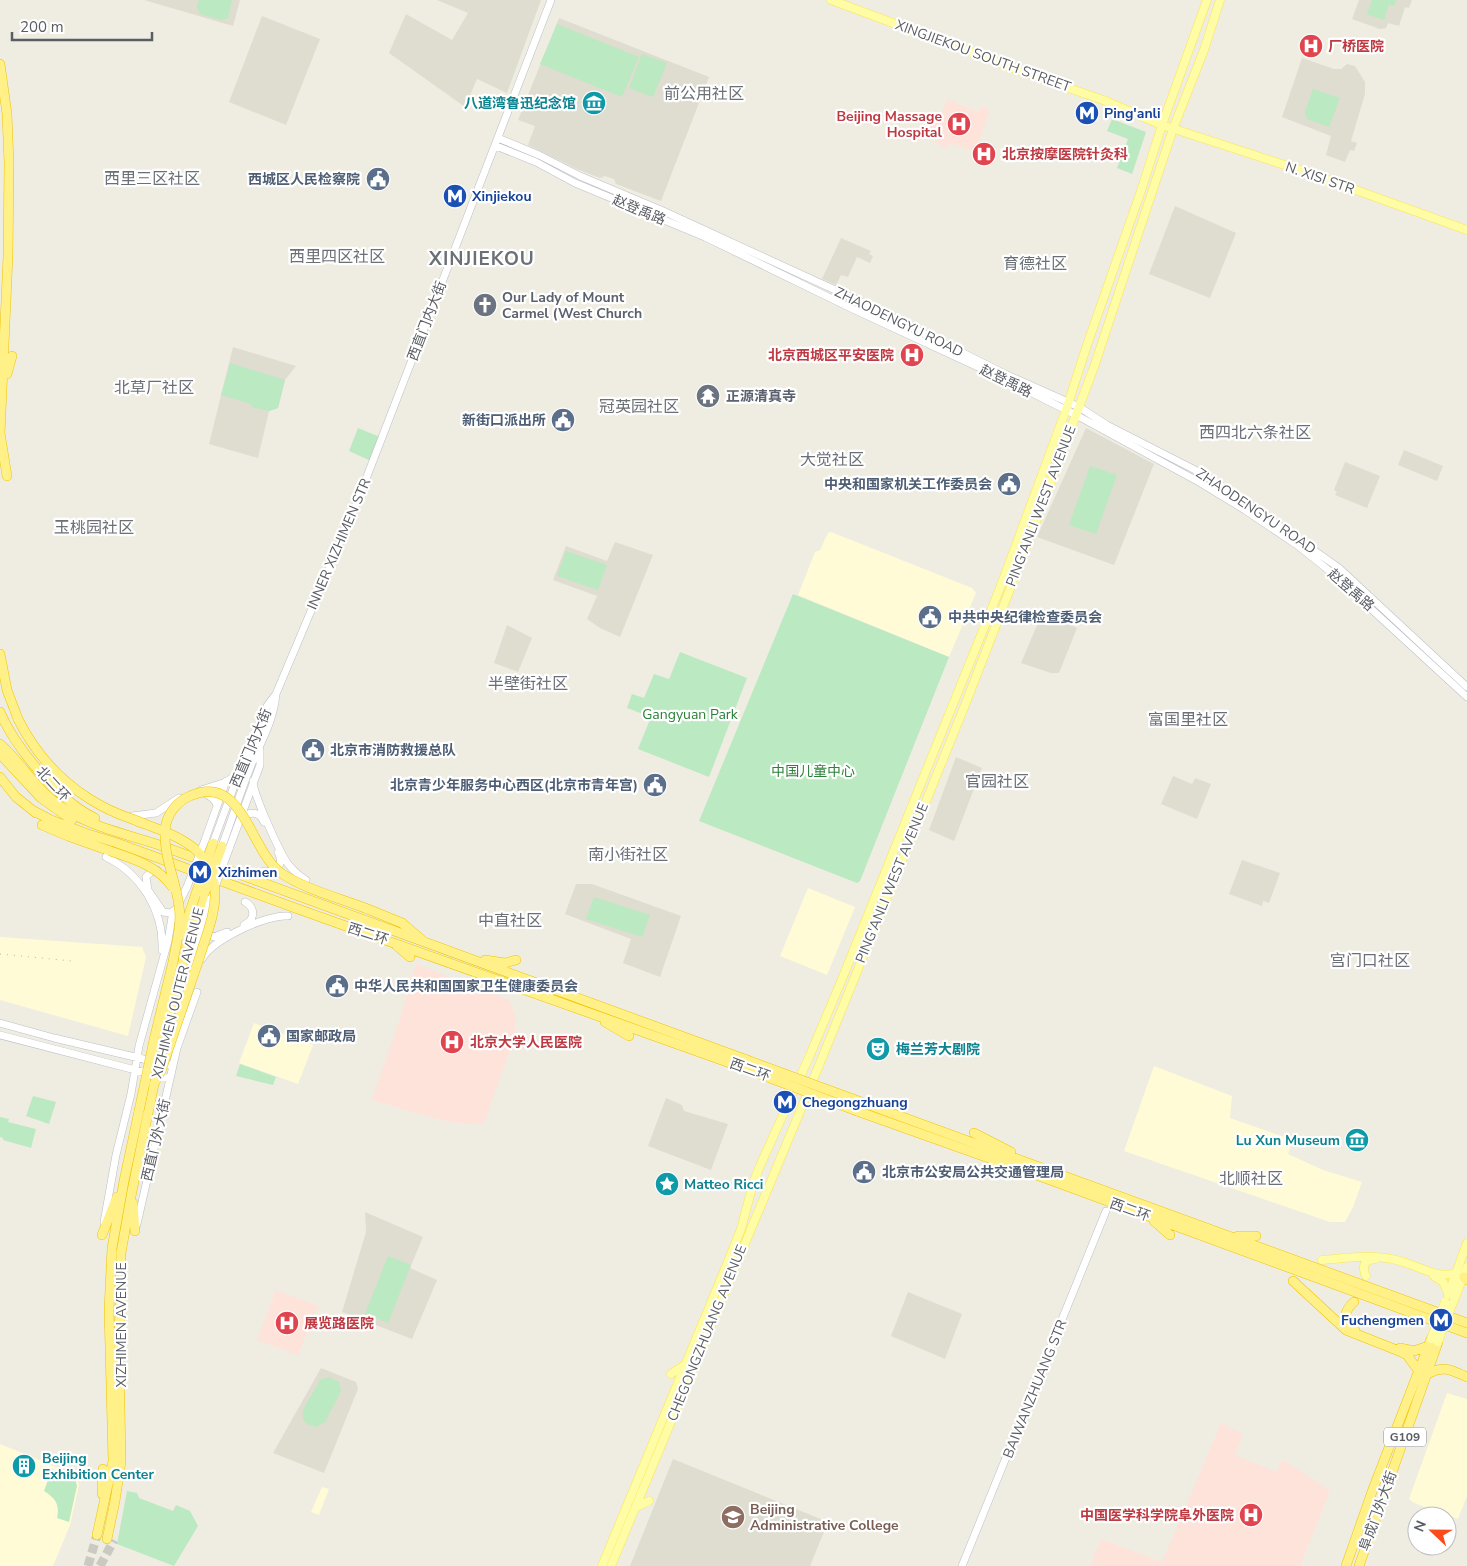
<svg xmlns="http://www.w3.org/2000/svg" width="1467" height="1566" viewBox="0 0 1467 1566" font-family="'Nunito Sans','Noto Sans SC',sans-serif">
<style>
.commercial{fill:#fffbd6}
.education{fill:#deddd0}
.medical{fill:#fee3db}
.green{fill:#bbe9c1}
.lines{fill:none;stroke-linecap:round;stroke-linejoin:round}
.highway-tunnel{stroke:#cac9c2;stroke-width:9;stroke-dasharray:9 4.5;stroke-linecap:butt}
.secondary-casing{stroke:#bcbfc7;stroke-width:8}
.primary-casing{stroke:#ffe44a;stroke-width:9}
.highway-casing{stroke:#f0c400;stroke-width:10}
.secondary{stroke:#fff;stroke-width:7}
.primary{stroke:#fffca6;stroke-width:8}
.highway{stroke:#fff088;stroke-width:9}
.rail{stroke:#b5b6b7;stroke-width:1;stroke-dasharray:1 6;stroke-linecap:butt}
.secondary-bridge-casing{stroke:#bcbfc7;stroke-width:8;stroke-linecap:butt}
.primary-bridge-casing{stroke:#ffe44a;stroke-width:9;stroke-linecap:butt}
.highway-bridge-casing{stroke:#f0c400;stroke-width:10;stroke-linecap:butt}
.secondary-bridge{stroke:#fff;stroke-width:7}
.primary-bridge{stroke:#fffca6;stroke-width:8}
.highway-bridge{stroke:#fff088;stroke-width:9}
.labels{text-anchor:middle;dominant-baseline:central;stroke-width:4.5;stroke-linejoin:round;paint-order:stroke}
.shield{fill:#fff;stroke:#8c8e92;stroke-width:1}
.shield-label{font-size:12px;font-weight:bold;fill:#5a5d64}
.health-label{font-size:14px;font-weight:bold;fill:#be3a42;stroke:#fff;text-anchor:start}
.street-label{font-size:14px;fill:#5a5d64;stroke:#fff}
.culture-label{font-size:14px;font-weight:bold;fill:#0d838f;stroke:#fff;text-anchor:start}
.transit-label{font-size:14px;font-weight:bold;fill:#164399;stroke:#fff;text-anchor:start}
.service-label{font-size:14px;font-weight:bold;fill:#4e5e75;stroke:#fff;text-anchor:start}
.worship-label{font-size:14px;font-weight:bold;fill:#5b616d;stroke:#fff;text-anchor:start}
.park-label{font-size:14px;fill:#2b823a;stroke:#fff}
.education-label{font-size:14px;font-weight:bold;fill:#785e54;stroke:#fff;text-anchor:start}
.quarter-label{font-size:16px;fill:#6b6f76;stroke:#fff}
.district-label{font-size:19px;font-weight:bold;letter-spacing:1px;fill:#6b6f76;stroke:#fff}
</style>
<rect width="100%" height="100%" fill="#efede1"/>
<path class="commercial" d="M 831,532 L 972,588 L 976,593 L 949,657 L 798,595 L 815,552 L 820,550 L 828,533 Z
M 808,888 L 855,907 L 827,975 L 780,956 Z
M 0,937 L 142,947 L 146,957 L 128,1036 L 0,1000 Z
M 254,1023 L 313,1045 L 298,1084 L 239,1063 Z
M 1154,1066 L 1232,1096 L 1230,1118 L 1293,1140 L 1288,1154 L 1323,1170 L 1362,1182 L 1353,1207 L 1345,1222 L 1330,1222 L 1124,1151 Z
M 1447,1393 L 1467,1399 L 1467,1496 L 1458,1519 L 1414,1503 L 1409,1499 Z
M 0,1444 L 76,1475 L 79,1485 L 70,1525 L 53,1566 L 0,1566 Z
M 322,1487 L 329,1489 L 319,1515 L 311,1512 Z"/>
<path class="education" d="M 144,0 L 240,0 L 233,26 Z
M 437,0 L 541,0 L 507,93 L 477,79 L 465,107 L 389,53 L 406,14 L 452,40 L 468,13 Z
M 1359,0 L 1412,0 L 1409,8 L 1405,7 L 1399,26 L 1388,23 L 1386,28 L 1380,29 L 1352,19 Z
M 262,16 L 320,39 L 286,125 L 229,102 Z
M 559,18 L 709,77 L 661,201 L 616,184 L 614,179 L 605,176 L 600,178 L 577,169 L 528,145 L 535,126 L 518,120 Z
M 1302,58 L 1334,69 L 1341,69 L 1347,64 L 1355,66 L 1365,82 L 1365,94 L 1351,141 L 1357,143 L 1354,151 L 1350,150 L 1345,162 L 1326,155 L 1331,136 L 1282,117 Z
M 1175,206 L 1236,233 L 1210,298 L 1149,274 Z
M 841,238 L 871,251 L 869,254 L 873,256 L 870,263 L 857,257 L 848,277 L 841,275 L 836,285 L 822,279 Z
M 233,347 L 296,366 L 285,380 L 278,408 L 269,411 L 258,458 L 209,444 Z
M 1086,428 L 1154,464 L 1114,565 L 1037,537 Z
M 1404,450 L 1443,466 L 1437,481 L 1398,465 Z
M 1345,462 L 1380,476 L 1367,508 L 1335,495 L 1337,492 L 1334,490 Z
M 615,542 L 653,555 L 620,637 L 600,628 L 587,619 L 597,596 L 553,580 L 566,546 L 607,561 Z
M 1043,611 L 1077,628 L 1059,673 L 1051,673 L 1021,663 Z
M 507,625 L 532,638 L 518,672 L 494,663 Z
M 956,757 L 982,768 L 954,841 L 929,830 Z
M 1173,776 L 1192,784 L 1195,778 L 1211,784 L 1197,819 L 1161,804 Z
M 1242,860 L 1280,873 L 1269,903 L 1263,901 L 1262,906 L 1229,894 Z
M 576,884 L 592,884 L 681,916 L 660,977 L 623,963 L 631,939 L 565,914 Z
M 666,1098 L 682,1105 L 684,1111 L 728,1124 L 711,1170 L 648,1146 Z
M 365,1212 L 423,1237 L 410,1268 L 437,1280 L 412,1339 L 342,1312 L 366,1232 Z
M 908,1292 L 962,1314 L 945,1359 L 891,1336 Z
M 321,1368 L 356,1382 L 358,1389 L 324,1473 L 273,1453 Z
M 673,1459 L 828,1522 L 810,1566 L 630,1566 Z"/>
<path class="medical" d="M 947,99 L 978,112 L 981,106 L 990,110 L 975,152 L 951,143 L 947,149 L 935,142 L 938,135 L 929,130 L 937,115 L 940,117 Z
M 416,964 L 509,1000 L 516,1018 L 514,1039 L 484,1123 L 466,1124 L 436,1119 L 372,1100 L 400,1018 Z
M 276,1290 L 318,1306 L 298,1355 L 257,1340 Z
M 1221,1423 L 1243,1434 L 1235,1455 L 1277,1472 L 1282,1459 L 1330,1491 L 1300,1566 L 1090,1566 L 1101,1539 L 1162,1562 Z"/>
<path class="green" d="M 199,0 L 232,0 L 228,18 L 221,20 L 200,14 L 197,7 Z
M 1372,0 L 1396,0 L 1394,6 L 1389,4 L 1384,20 L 1367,14 Z
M 557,24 L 639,57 L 622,97 L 540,64 Z
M 642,54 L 667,63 L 653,97 L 629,88 Z
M 1313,89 L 1340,98 L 1329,127 L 1307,119 L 1305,112 Z
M 1112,119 L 1146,132 L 1132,174 L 1117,168 L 1128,139 L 1107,131 Z
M 230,363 L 285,380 L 278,408 L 269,411 L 252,407 L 251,404 L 221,395 Z
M 358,428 L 380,437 L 371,461 L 349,451 Z
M 1090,466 L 1117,475 L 1096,534 L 1069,525 Z
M 566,551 L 607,565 L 598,590 L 557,576 Z
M 793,594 L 949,657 L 860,881 L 857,883 L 699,821 Z
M 680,652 L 747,678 L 709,777 L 638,749 L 651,717 L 627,708 L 632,694 L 644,698 L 654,674 L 669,679 Z
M 594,897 L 650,915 L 642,937 L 586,919 Z
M 240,1064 L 276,1077 L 273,1085 L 236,1076 Z
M 33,1096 L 56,1102 L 49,1124 L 26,1116 Z
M 0,1117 L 9,1119 L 8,1122 L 36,1129 L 31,1148 L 3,1140 L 3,1138 L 0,1137 Z
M 388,1256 L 411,1265 L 388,1323 L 365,1314 Z
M 329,1377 L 339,1382 L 341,1391 L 325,1422 L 316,1427 L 307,1424 L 303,1419 L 303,1410 L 320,1380 Z
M 52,1469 L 75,1479 L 77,1486 L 69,1522 L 57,1518 C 60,1504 55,1498 44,1491 Z
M 127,1491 L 137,1493 L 139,1498 L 173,1511 L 176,1505 L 190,1511 L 198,1526 L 174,1566 L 117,1544 Z"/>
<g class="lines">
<path class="highway-tunnel" d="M 88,1566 L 97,1535
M 100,1566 L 114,1540"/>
<g class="secondary-casing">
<path id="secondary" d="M 498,138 L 539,155 L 580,176 L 663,211 L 859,301 L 1005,374 L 1079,407 L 1107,425 L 1203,474 L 1250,505 L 1339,568 L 1467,687
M 496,146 L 536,162 L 575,183 L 705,237 L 855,310 L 1004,379 L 1076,415 L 1199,482 L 1245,510 L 1297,545 L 1332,573 L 1467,697
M 253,781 C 253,794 280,853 288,864 C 293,870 299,876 306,880
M 201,790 L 226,782 L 239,773
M 202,792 C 209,795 217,799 217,807
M 132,816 L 156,813 L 179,798
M 241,818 C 250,811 259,811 264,822
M 205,840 L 226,781
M 213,843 L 240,770 L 249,753 L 267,706 L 276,694 L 359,497 L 551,0
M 222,846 C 232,819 241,790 252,763 C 262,740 274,719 276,694
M 229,849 L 260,765 L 260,750
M 106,857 C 141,874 164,911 162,950
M 157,870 L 152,871 L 146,877 L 148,890 L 163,912 L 170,913 L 175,910
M 264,871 L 273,872 C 281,868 282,860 278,852
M 244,925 L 250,921 C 255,914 253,906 245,902
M 203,932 L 214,937 L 227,932
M 202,959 C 211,940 268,914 288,916
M 193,965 L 202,926 L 211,897
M 0,1023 L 54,1038 L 173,1066
M 0,1035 L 170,1079
M 104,1222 L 116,1155 L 131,1094 L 139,1046 L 168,941 L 172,917 L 187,887
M 137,1224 L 177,1048 L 197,992
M 962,1566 L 1106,1211"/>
</g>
<g class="primary-casing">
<path id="primary" d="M 831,0 L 990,59 L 1009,67 L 1103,100 L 1162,125 L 1303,171 L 1467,230
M 1322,1260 C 1349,1258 1376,1253 1403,1262 C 1420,1267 1438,1279 1456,1273
M 1366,1276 C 1362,1267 1363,1260 1375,1259
M 1434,1276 L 1443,1282 L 1448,1293
M 1448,1295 L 1467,1243
M 1452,1305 L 1467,1267
M 671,1374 L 686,1364
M 636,1507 L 649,1501
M 602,1566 L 725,1269 L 741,1229 L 753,1184 L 759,1168 L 810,1055 L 840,984 L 1000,588 L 1066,410 L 1087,345 L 1141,191 L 1162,125 L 1207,0
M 611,1566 L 818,1068 L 965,705 L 1031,535 L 1094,367 L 1173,129 L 1204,50 L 1220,0"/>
</g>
<g class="highway-casing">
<path id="highway" d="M 0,64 L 7,114 L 9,164 L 8,256 L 0,434
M 7,374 L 12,356
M 0,433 L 7,476
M 0,654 L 7,690 L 18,719
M 0,712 C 15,747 60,802 95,818
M 0,744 C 19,760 31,782 50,798 C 81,826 124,833 162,846 L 747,1060
M 0,754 L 41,798 L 72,820
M 0,777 L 16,797 L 36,813
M 32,810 L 51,820 L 85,833 L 117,843 L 298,909 L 744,1068
M 50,823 L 68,836
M 42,825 L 68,836 L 110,851
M 365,908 L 402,923 L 422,940
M 396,945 L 410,957
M 485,960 L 505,963 L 516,960
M 605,1022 L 629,1036
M 163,1038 L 189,938 L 204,894
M 154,1040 L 173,962
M 861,1102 L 1467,1323
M 857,1111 L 1042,1177 L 1467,1333
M 974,1133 L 1011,1152
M 993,1169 L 1020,1173
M 133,1203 L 135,1231
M 1154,1221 L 1170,1235
M 102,1235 L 117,1197
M 1238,1236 L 1256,1236
M 1464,1277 L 1467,1280
M 1293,1281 L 1346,1330 L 1399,1351 L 1407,1355 L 1418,1370
M 1354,1302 C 1343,1311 1343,1323 1355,1330
M 1400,1348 L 1414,1351 L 1428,1346
M 1427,1374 C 1444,1365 1451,1370 1467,1377
M 102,1494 L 103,1469
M 97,1535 L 113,1461 L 109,1310 L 112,1248 L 124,1181 L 139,1111
M 107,1539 L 115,1501 L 121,1461 L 119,1354 L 121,1253 L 132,1191 L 154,1084
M 1346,1566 L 1373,1489 L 1431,1339
M 1359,1566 L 1438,1342"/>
</g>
<use href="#secondary" class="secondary"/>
<use href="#primary" class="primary"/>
<use href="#highway" class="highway"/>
<path class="rail" d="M 0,954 L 72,961"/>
<g class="secondary-bridge-casing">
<path id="secondary-bridge" d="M 187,887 L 205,840
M 215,887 L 229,849"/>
</g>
<g class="primary-bridge-casing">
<path id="primary-bridge" d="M 1431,1339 L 1445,1302
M 1438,1342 L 1452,1305"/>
</g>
<g class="highway-bridge-casing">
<path id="highway-bridge" d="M 18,719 C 34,751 57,778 88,798 C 102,807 117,814 132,819 C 169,834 215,844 215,894 C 215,915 206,936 200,956 C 187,994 174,1032 161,1071 L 154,1084
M 110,851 C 134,859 158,866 173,888
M 204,894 L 222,846
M 182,935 L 213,843
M 173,962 C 176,944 182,925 179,906 C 176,880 161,852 166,824 C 169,812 178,801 190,796 C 243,772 250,851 281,873 C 302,888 339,898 365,908
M 747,1060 L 861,1102
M 744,1068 L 857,1111
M 156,1069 L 163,1038
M 139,1111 L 154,1040"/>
</g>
<use href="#secondary-bridge" class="secondary-bridge"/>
<use href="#primary-bridge" class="primary-bridge"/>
<use href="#highway-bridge" class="highway-bridge"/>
</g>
<defs>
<g id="hospital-disc" transform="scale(1.25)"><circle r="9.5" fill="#e0444e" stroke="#fff"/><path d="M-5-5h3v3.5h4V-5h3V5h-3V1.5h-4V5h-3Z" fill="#fff"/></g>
<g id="museum-disc" transform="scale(1.25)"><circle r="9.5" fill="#0f9aa8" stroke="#fff"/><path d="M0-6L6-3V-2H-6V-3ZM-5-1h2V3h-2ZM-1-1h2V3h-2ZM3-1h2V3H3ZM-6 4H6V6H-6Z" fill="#fff"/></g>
<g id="metro-disc" transform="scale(1.25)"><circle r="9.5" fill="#1a4fb4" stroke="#fff"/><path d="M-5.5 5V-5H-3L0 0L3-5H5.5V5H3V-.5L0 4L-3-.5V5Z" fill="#fff"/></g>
<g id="civic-disc" transform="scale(1.25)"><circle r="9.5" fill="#5c6f8a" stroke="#fff"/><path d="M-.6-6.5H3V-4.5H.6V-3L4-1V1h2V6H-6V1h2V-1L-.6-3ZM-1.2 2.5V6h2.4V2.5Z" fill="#fff"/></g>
<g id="church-disc" transform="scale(1.25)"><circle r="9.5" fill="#6b7280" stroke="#fff"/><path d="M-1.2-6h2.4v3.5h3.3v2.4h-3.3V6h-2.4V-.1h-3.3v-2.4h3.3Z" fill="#fff"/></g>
<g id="temple-disc" transform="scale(1.25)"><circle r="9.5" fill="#6b7280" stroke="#fff"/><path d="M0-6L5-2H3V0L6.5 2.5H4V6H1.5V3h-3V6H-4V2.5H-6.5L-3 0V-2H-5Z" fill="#fff"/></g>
<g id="theatre-disc" transform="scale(1.25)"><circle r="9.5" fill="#0f9aa8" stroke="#fff"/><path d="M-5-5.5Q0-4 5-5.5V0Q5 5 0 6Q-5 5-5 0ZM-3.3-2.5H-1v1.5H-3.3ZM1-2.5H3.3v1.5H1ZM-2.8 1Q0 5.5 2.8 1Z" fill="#fff"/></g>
<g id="sight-disc" transform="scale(1.25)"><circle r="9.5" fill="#0f9aa8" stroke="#fff"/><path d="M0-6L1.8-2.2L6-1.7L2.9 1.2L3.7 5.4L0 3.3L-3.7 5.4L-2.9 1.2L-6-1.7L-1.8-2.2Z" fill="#fff"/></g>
<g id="building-disc" transform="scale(1.25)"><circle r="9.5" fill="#0f9aa8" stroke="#fff"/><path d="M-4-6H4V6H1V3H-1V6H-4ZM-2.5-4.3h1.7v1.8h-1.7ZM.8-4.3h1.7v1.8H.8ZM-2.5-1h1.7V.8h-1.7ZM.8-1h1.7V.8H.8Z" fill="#fff"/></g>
<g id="university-disc" transform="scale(1.25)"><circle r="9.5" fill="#8d6e63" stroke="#fff"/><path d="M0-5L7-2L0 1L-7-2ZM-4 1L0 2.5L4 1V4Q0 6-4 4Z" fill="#fff"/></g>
</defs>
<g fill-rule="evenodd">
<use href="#hospital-disc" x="1311" y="46"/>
<use href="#museum-disc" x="594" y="103"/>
<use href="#metro-disc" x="1087" y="113"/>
<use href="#hospital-disc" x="959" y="124"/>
<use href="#hospital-disc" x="984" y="154"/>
<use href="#civic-disc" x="378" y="179"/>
<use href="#metro-disc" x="455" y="196"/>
<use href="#church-disc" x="485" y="305"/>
<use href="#hospital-disc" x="912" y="355"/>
<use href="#temple-disc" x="708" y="396"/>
<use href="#civic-disc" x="563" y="420"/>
<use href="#civic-disc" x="1009" y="484"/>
<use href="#civic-disc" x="930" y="617"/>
<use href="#civic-disc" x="313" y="750"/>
<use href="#civic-disc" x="655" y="785"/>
<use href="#metro-disc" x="200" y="872"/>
<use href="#civic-disc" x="337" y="986"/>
<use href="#civic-disc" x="269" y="1036"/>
<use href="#hospital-disc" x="452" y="1042"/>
<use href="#theatre-disc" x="878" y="1049"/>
<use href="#metro-disc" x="785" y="1102"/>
<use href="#museum-disc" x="1357" y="1140"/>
<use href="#civic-disc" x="864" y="1172"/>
<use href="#sight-disc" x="667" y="1184"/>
<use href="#metro-disc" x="1441" y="1320"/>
<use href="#hospital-disc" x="287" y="1323"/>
<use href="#building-disc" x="24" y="1466"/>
<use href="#hospital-disc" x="1251" y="1515"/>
<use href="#university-disc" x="733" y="1517"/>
</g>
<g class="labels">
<rect class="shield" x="1384" y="1427.5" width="42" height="19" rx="4"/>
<g class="shield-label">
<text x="1405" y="1437">G109</text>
</g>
<g class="health-label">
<text x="1328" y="46">厂桥医院</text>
<text x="942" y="116" text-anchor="end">Beijing Massage<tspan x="942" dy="16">Hospital</tspan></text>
<text x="1002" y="154">北京按摩医院针灸科</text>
<text x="894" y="355" text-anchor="end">北京西城区平安医院</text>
<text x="470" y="1042">北京大学人民医院</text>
<text x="304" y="1323">展览路医院</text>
<text x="1234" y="1515" text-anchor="end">中国医学科学院阜外医院</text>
</g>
<g class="street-label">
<text transform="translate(983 56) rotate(20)">XINGJIEKOU SOUTH STREET</text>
<text transform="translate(1320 178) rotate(19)">N. XISI STR</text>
<text transform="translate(639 210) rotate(23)">赵登禹路</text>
<text transform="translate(427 321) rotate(-69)">西直门内大街</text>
<text transform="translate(899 322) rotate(26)">ZHAODENGYU ROAD</text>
<text transform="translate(1006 381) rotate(26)">赵登禹路</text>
<text transform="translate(1041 506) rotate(-69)">PING'ANLI WEST AVENUE</text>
<text transform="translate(1256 511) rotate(34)">ZHAODENGYU ROAD</text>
<text transform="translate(339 544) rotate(-67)">INNER XIZHIMEN STR</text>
<text transform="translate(1351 590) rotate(41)">赵登禹路</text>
<text transform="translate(251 748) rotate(-67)">西直门内大街</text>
<text transform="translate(53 784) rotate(47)">北二环</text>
<text transform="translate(892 883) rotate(-68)">PING'ANLI WEST AVENUE</text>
<text transform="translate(368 934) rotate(18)">西二环</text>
<text transform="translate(178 993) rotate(-76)">XIZHIMEN OUTER AVENUE</text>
<text transform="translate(750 1070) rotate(20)">西二环</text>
<text transform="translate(156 1140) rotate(-77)">西直门外大街</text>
<text transform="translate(1130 1210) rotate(20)">西二环</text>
<text transform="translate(121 1325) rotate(-90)">XIZHIMEN AVENUE</text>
<text transform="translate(707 1333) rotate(-68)">CHEGONGZHUANG AVENUE</text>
<text transform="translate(1035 1389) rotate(-68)">BAIWANZHUANG STR</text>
<text transform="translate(1378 1511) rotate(-70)">阜成门外大街</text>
</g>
<g class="culture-label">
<text x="576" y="103" text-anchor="end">八道湾鲁迅纪念馆</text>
<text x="896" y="1049">梅兰芳大剧院</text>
<text x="1340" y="1140" text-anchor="end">Lu Xun Museum</text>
<text x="684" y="1184">Matteo Ricci</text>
<text x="42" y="1458">Beijing<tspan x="42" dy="16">Exhibition Center</tspan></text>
</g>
<g class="transit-label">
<text x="1104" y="113">Ping'anli</text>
<text x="472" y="196">Xinjiekou</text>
<text x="218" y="872">Xizhimen</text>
<text x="802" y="1102">Chegongzhuang</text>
<text x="1424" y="1320" text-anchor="end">Fuchengmen</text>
</g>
<g class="service-label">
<text x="360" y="179" text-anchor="end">西城区人民检察院</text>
<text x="546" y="420" text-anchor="end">新街口派出所</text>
<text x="992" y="484" text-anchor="end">中央和国家机关工作委员会</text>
<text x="948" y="617">中共中央纪律检查委员会</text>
<text x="330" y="750">北京市消防救援总队</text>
<text x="638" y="785" text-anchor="end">北京青少年服务中心西区(北京市青年宫)</text>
<text x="354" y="986">中华人民共和国国家卫生健康委员会</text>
<text x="286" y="1036">国家邮政局</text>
<text x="882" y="1172">北京市公安局公共交通管理局</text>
</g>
<g class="worship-label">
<text x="502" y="297">Our Lady of Mount<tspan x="502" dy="16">Carmel (West Church</tspan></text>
<text x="726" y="396">正源清真寺</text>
</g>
<g class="park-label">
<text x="690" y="714">Gangyuan Park</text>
<text x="813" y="771">中国儿童中心</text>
</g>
<g class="education-label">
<text x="750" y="1509">Beijing<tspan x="750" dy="16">Administrative College</tspan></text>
</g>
<g class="quarter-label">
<text x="704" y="94">前公用社区</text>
<text x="152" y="179">西里三区社区</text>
<text x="337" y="257">西里四区社区</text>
<text x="1035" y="264">育德社区</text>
<text x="154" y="388">北草厂社区</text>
<text x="639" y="407">冠英园社区</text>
<text x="1255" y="433">西四北六条社区</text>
<text x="832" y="460">大觉社区</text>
<text x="94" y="528">玉桃园社区</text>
<text x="528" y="684">半壁街社区</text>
<text x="1188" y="720">富国里社区</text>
<text x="997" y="782">官园社区</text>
<text x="628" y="855">南小街社区</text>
<text x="510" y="921">中直社区</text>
<text x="1370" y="961">宫门口社区</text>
<text x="1251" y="1179">北顺社区</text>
</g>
<g class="district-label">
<text x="482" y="259">XINJIEKOU</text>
</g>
</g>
<g transform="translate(1432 1531) rotate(292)"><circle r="24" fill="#ffffff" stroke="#bdbec1"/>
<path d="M0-4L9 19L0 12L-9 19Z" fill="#fb4a1b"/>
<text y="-8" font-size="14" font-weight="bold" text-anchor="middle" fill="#5a5d64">N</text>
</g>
<path d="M12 32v8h140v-8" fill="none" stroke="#5a5d64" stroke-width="2.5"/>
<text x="20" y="32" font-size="15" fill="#5a5d64" stroke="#ffffff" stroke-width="4" paint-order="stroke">200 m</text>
</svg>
